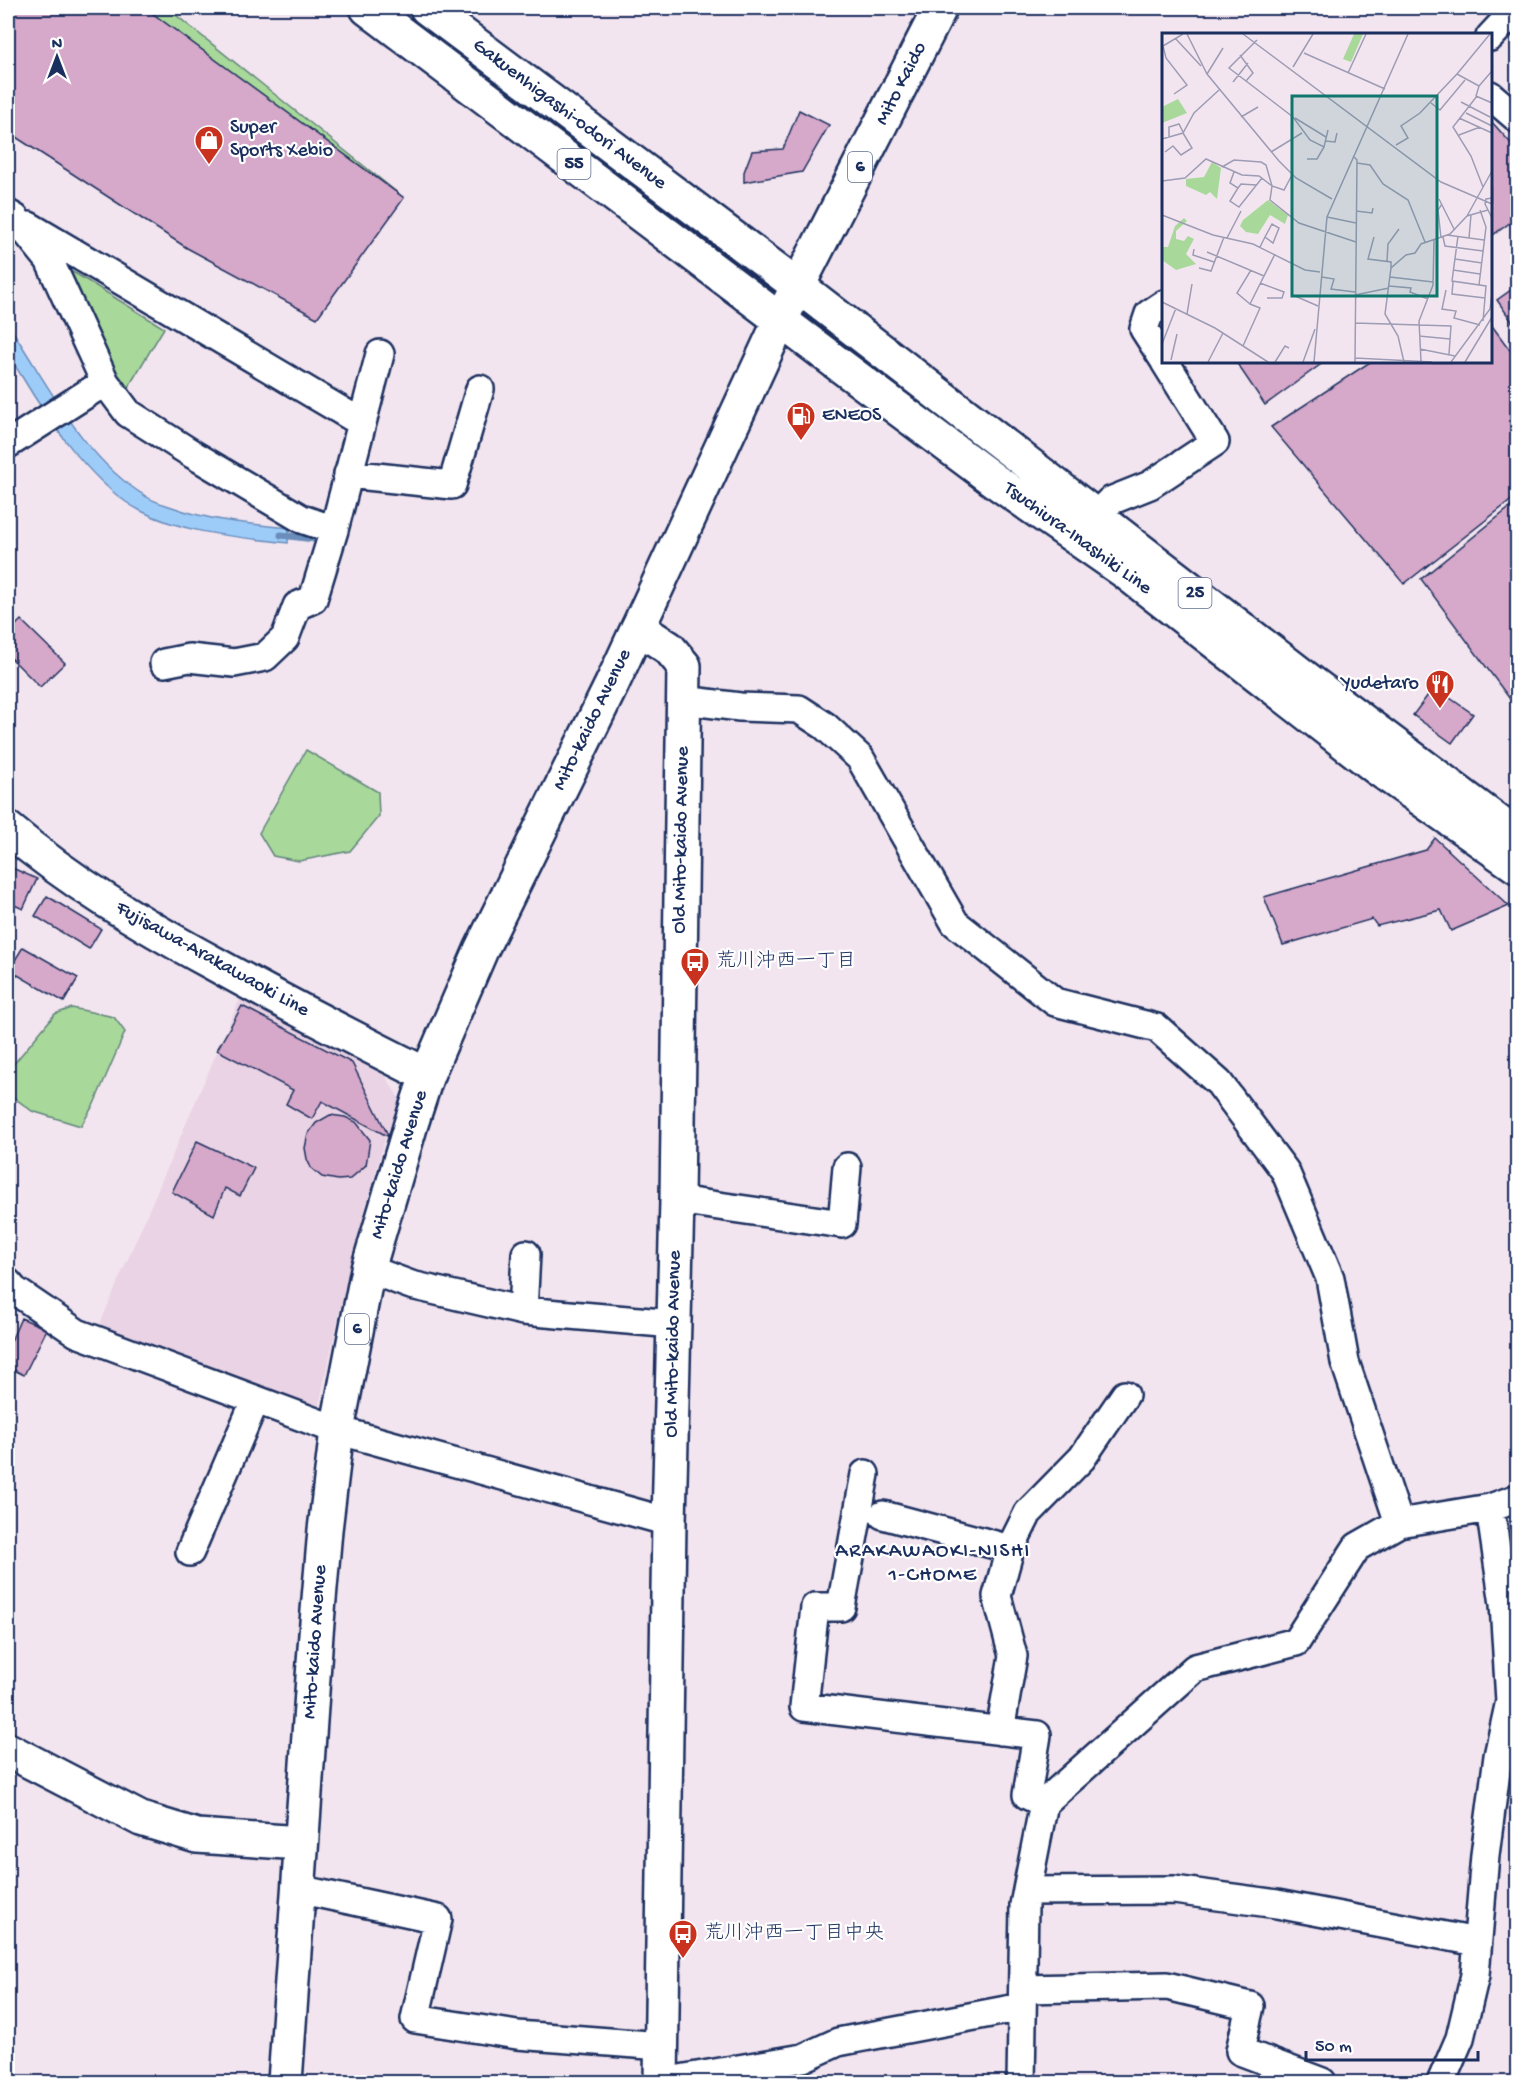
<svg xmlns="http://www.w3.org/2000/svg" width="1525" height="2090" viewBox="0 0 1525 2090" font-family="'Gochi Hand','Klee One',sans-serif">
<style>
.built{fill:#ead3e4}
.green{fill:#a8d99a;stroke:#62847c;stroke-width:1.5}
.water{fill:#9eccf9;stroke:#6a8dbb;stroke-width:1.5}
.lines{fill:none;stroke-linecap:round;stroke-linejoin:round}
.stream{stroke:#6a8dbb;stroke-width:7}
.building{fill:#d6a8c9;stroke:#1b2f5e;stroke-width:1.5}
.minor-casing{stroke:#1b2f5e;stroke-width:32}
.tertiary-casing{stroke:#1b2f5e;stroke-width:38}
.secondary-casing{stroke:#1b2f5e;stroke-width:38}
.primary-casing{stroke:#1b2f5e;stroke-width:38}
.trunk-casing{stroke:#1b2f5e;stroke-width:38}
.minor{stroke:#fff;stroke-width:27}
.tertiary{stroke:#fff;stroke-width:33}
.secondary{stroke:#fff;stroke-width:33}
.primary{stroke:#fff;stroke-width:33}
.trunk{stroke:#fff;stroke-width:33}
.labels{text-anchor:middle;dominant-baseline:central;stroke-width:4.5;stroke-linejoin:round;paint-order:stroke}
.shield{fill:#fff;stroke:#5f6d8e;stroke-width:1.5}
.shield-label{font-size:18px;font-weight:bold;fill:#1b2f5e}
.street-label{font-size:20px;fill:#1b2f5e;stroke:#fff}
.poi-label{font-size:20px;fill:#1b2f5e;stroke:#fff;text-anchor:start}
.neighbourhood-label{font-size:21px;letter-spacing:1.5px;fill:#1b2f5e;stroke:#fff}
.inset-road{fill:none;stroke:#9d9cb5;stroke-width:1.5}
.view{fill:#0f766e;fill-opacity:0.15;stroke:#0f766e;stroke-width:3}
.inset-edge{fill:none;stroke:#1b2f5e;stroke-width:3}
</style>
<rect width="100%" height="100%" fill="#f3e5ef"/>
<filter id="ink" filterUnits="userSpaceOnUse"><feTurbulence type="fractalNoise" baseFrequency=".0167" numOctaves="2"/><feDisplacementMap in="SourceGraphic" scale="12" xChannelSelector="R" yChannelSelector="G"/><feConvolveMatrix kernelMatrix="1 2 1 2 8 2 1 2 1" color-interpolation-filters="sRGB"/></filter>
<g filter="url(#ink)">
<path class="built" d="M 241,996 L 383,1072 L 400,1100 L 385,1139 L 352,1256 L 318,1410 L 96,1333 Z"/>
<path class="green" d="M 145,8 L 167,8 L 404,198 Z
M 55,263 L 78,275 L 164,328 L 129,386 L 132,407 Z
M 306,750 L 378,792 L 379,816 L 350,851 L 299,861 L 273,856 L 259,833 Z
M 72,1008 L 114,1017 L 125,1032 L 94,1104 L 81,1126 L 32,1111 L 8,1093 L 8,1071 L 55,1014 Z"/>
<path class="water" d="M 8,324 C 48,384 83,459 147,497 C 154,502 164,504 172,507 C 210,521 249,524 289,528 L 288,543 C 239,537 186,534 141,511 C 95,488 47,419 21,375 C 17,368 9,359 8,351 C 6,343 8,333 8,324 Z"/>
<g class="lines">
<path class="stream" d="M 281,535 L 314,539"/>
</g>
<path class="building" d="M 8,8 L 145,8 L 404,198 L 317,318 L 187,248 L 8,132 Z
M 799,110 L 829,125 L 802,172 L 744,182 L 744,172 L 752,151 L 783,149 Z
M 1490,120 L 1518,151 L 1518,217 L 1490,237 Z
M 1518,285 L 1518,330 L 1497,300 Z
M 1490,323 L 1518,361 L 1518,495 L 1404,584 L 1271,427 L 1370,362 L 1490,362 Z
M 1236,362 L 1324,362 L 1265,405 Z
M 1518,501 L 1518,710 L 1421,579 Z
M 21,620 L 65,663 L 40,687 L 8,655 L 8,633 Z
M 1434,687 L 1473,714 L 1452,743 L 1413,715 Z
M 1435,838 L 1509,906 L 1451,931 L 1441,910 L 1377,926 L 1372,919 L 1283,945 L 1264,897 L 1426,850 Z
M 8,866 L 37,879 L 23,909 L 8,902 Z
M 47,896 L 101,929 L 89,949 L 35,916 Z
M 23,947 L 78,978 L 64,1002 L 9,970 Z
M 242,1006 L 352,1063 L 389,1137 L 322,1101 L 312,1119 L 286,1104 L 293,1090 L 217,1050 Z
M 330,1115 L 345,1117 L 356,1122 L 370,1140 L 366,1165 L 350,1179 L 338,1180 L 322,1177 L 311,1168 L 307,1159 L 305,1148 L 308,1134 L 316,1123 Z
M 197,1141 L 254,1168 L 240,1196 L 225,1188 L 214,1215 L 172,1192 Z
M 21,1318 L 47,1329 L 24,1375 L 8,1367 L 8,1348 Z"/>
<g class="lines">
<g class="minor-casing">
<path id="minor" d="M 1490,37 L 1517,8
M 1490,95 L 1518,119
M 8,214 L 15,218 L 49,260 L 105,382 L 128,413 L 194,455 L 302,519 L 334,530 L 380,354
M 29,226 L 362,423
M 1164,304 L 1149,314 L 1144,329 L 1164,360
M 8,444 L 105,382
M 348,474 L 452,485 L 480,389
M 1095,516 L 1110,501 L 1150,485 L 1215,442 L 1165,362
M 164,663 L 189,658 L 234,663 L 265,657 L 285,638 L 297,606 L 313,599 L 334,530
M 683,700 L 740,707 L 799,709 L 825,726 L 860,758 L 955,923 L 1055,1002 L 1157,1028 L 1219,1083 L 1285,1171 L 1330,1278 L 1345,1362 L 1399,1523
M 677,1200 L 842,1224 L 847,1167
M 368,1269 L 411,1285 L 523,1311 L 674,1324
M 8,1283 L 14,1290 L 77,1333 L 337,1430 L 669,1522
M 523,1311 L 526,1254
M 865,1474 L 841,1607 L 815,1607 L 804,1707 L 1037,1735 L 1027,1795 L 1044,1803
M 883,1515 L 1010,1549
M 190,1552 L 255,1401
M 1000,1731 L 1013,1656 L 997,1596 L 1010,1549 L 1028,1513 L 1082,1458 L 1125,1395
M 298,1889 L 438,1919 L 415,2019 L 517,2035 L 662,2046
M 1027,1891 L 1174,1890 L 1277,1904 L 1477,1942
M 1023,1989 L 1167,1986 L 1250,2006 L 1240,2051 L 1322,2082
M 662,2082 L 803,2058 L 838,2042 L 1022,2007
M 1021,2082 L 1024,1905 L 1044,1803 L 1195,1668 L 1296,1642 L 1357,1547 L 1399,1523 L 1490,1508 L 1518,1498
M 1441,2082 L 1460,2038 L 1475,1975 L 1485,1855 L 1498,1756 L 1510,1701 L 1504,1604 L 1490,1508"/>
</g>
<g class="tertiary-casing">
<path id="tertiary" d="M 638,628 L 669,648 L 684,666 L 677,1200 L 669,1522 L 661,2082
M 8,1750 L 141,1819 L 197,1836 L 301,1843"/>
</g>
<g class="secondary-casing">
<path id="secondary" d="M 8,829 C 71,882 141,924 213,963 C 283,1002 355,1039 427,1075"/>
</g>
<g class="primary-casing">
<path id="primary" d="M 367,8 L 837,363 L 995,481 L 1124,571 L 1377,768 L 1518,867
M 427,8 L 798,286 L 1312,683 L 1518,837"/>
</g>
<g class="trunk-casing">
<path id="trunk" d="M 285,2082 L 316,1634 L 325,1530 L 337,1430 L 368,1269 L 411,1124 L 427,1075 L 481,950 L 612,684 L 780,321 L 940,8"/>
</g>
<use href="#minor" class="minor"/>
<use href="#tertiary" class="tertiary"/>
<use href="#secondary" class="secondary"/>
<use href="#primary" class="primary"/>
<use href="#trunk" class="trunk"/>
</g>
</g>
<defs>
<g id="shop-pin" transform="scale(1.5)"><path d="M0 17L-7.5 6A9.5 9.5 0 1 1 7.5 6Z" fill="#c8321e" stroke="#fff"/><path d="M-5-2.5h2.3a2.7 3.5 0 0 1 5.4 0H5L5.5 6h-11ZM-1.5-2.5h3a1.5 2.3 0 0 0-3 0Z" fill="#fff"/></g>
<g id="fuel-pin" transform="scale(1.5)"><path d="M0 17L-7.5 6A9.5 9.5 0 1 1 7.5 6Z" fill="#c8321e" stroke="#fff"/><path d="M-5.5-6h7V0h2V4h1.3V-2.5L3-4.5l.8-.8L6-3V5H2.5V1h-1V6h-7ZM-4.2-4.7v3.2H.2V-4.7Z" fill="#fff"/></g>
<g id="restaurant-pin" transform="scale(1.5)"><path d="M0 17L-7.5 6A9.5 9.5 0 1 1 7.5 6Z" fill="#c8321e" stroke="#fff"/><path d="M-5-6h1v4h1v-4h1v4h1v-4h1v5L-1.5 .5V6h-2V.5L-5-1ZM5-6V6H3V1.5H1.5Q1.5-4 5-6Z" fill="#fff"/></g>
<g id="bus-pin" transform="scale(1.5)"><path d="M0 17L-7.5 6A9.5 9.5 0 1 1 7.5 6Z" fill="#c8321e" stroke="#fff"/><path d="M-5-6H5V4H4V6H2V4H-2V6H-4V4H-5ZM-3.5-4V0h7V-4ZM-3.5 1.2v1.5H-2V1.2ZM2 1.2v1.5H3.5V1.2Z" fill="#fff"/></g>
</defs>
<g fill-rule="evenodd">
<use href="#shop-pin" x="209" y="140"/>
<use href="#fuel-pin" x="801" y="416"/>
<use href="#restaurant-pin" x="1440" y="684"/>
<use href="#bus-pin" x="695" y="962"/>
<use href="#bus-pin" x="683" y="1934"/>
</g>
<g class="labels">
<g class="shield">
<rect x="557.5" y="149" width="33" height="30" rx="4.5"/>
<rect x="848" y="152" width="24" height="30" rx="4.5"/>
<rect x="1178.5" y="578" width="33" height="30" rx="4.5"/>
<rect x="345" y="1314" width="24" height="30" rx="4.5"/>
</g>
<g class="shield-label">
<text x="574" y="164">55</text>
<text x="860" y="167">6</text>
<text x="1195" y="593">25</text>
<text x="357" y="1329">6</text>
</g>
<g class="street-label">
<text transform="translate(902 84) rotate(-63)">Mito Kaido</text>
<text transform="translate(569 115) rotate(37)">Gakuenhigashi-odori Avenue</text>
<text transform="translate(1077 539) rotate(36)">Tsuchiura-Inashiki Line</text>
<text transform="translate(593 720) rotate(-64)">Mito-kaido Avenue</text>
<text transform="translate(682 840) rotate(-89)">Old Mito-kaido Avenue</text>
<text transform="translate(212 960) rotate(29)">Fujisawa-Arakawaoki Line</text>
<text transform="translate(400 1165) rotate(-73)">Mito-kaido Avenue</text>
<text transform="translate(674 1344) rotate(-89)">Old Mito-kaido Avenue</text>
<text transform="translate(316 1642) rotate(-86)">Mito-kaido Avenue</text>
</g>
<g class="poi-label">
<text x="230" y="128">Super<tspan x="230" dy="23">Sports Xebio</tspan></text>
<text x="822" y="416">ENEOS</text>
<text x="1419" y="684" text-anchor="end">Yudetaro</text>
<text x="716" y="962">荒川沖西一丁目</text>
<text x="704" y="1934">荒川沖西一丁目中央</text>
</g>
<g class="neighbourhood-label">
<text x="933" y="1552">ARAKAWAOKI-NISHI<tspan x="933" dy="24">1-CHOME</tspan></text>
</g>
</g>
<g transform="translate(1162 33)">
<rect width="330" height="330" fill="#f3e5ef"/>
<path d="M 192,1 L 201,1 L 189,29 L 181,26 ZM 16,66 L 25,80 L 0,90 L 0,74 ZM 50,129 L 59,135 L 55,166 L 48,159 L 44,162 L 24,153 L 24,146 L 42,144 ZM 106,167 L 126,182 L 123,191 L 108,182 L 96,201 L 84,199 L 78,193 L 81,187 ZM 22,185 L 25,188 L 14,198 L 14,206 L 22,208 L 26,203 L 32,206 L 24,221 L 34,231 L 14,237 L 0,227 L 0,214 L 6,214 L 13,193 Z" fill="#a8d99a"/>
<path class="inset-road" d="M 25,1 L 45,41 L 117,128 L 134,145 L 170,166M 81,1 L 279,149 L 330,171M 13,5 L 39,33M 95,7 L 67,35 L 131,84 L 148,107 L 162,114 L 166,97M 1,13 L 4,25 L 25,52 L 12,61M 1,13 L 21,1M 142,20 L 223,56M 78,22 L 91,40 L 84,48M 131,34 L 151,1M 186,40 L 204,1M 45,41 L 61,15M 295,41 L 328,1M 71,49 L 86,30M 317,53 L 314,63 L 330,70M 315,63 L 291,94 L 309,123 L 321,154M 299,69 L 328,84M 269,70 L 278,77 L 303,47M 304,80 L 330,93M 79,84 L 96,74M 133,85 L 164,104M 297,85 L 330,100M 297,102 L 318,94M 7,105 L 7,94 L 17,91 L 21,99M 0,106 L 21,100 L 32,80 L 57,57M 163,108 L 173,109 L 175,100M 234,112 L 246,105 L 239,93 L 258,80 L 295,41 L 317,53 L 330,38M 3,119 L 11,113 L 19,122 L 30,115 L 21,100M 109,119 L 140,100M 191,123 L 195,127 L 193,329M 145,126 L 155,126 L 162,114M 195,130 L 208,132 L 221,151 L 246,167 L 263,209M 60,134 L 72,127 L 99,129 L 104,132 L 110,153 L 122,157 L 130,142M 72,139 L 68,150 L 76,155 L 68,168 L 77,174 L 100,145M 0,148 L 23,145 L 44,126 L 80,142 L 97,143 L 110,153 L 108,167 L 137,190 L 194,209M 76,155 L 79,151 L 94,152M 330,165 L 324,166 L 323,171 L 330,185M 277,166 L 292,196M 194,178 L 210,180 L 211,175M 0,182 L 51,202 L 91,211 L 143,237 L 158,239M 305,183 L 330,138M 165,184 L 194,190M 285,202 L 322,207M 296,203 L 290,248 L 324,253 L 321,288M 212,204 L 206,226 L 229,229 L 229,235M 281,204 L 283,213 L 321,218M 65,205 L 79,178M 279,205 L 276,177 L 280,171M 307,205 L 309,182M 98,214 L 103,204 L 110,191 L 117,195 L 111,210 L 103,204M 32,216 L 31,222 L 52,229M 45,219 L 102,243M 293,226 L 320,230M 225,228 L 226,211 L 237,196M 37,235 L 49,238 L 62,204M 291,237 L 318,241M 160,244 L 172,246 L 169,256 L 193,259M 228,244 L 271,249M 291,249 L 290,261 L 323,265M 98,250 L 122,259 L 120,265 L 105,265M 317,252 L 324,194 L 318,177M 227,253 L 249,255 L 248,259 L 266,266M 284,257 L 280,276 L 294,278 L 292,285 L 318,292M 193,262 L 227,255M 133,263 L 156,273M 0,269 L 53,295 L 106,329M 88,271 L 75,260 L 89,237M 25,281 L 30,251M 193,290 L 289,293 L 287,321M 257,303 L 288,306M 0,311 L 14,275M 81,313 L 98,275 L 88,271 L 113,221M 258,316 L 293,323M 193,325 L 270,329M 9,327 L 15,301M 259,328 L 257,288 L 271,252 L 272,207M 46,329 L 61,300M 113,329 L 123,313 L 127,315M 141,329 L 153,296M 152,329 L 165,184 L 246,1M 242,329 L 236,303 L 223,281 L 229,235 L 244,222 L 253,220 L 259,211 L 288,201 L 305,183 L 326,177M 289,329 L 328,276 L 330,260M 303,329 L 330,284"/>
<path class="view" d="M 130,63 L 275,63 L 275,263 L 130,263 Z"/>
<rect width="330" height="330" class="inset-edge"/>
</g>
<rect width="1525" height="2090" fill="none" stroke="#fff" stroke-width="30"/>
<rect x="15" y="15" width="1495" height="2060" fill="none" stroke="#1b2f5e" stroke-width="2" filter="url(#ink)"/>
<g transform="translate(57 57)" stroke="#ffffff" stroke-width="4.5" paint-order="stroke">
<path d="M0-4.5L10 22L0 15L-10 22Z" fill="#1b2f5e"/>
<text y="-9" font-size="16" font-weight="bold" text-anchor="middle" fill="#1b2f5e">N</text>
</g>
<path d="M1306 2051v9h172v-9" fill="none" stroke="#1b2f5e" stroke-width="3"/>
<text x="1315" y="2051" font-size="18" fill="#1b2f5e" stroke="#ffffff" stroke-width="4.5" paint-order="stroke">50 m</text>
</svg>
